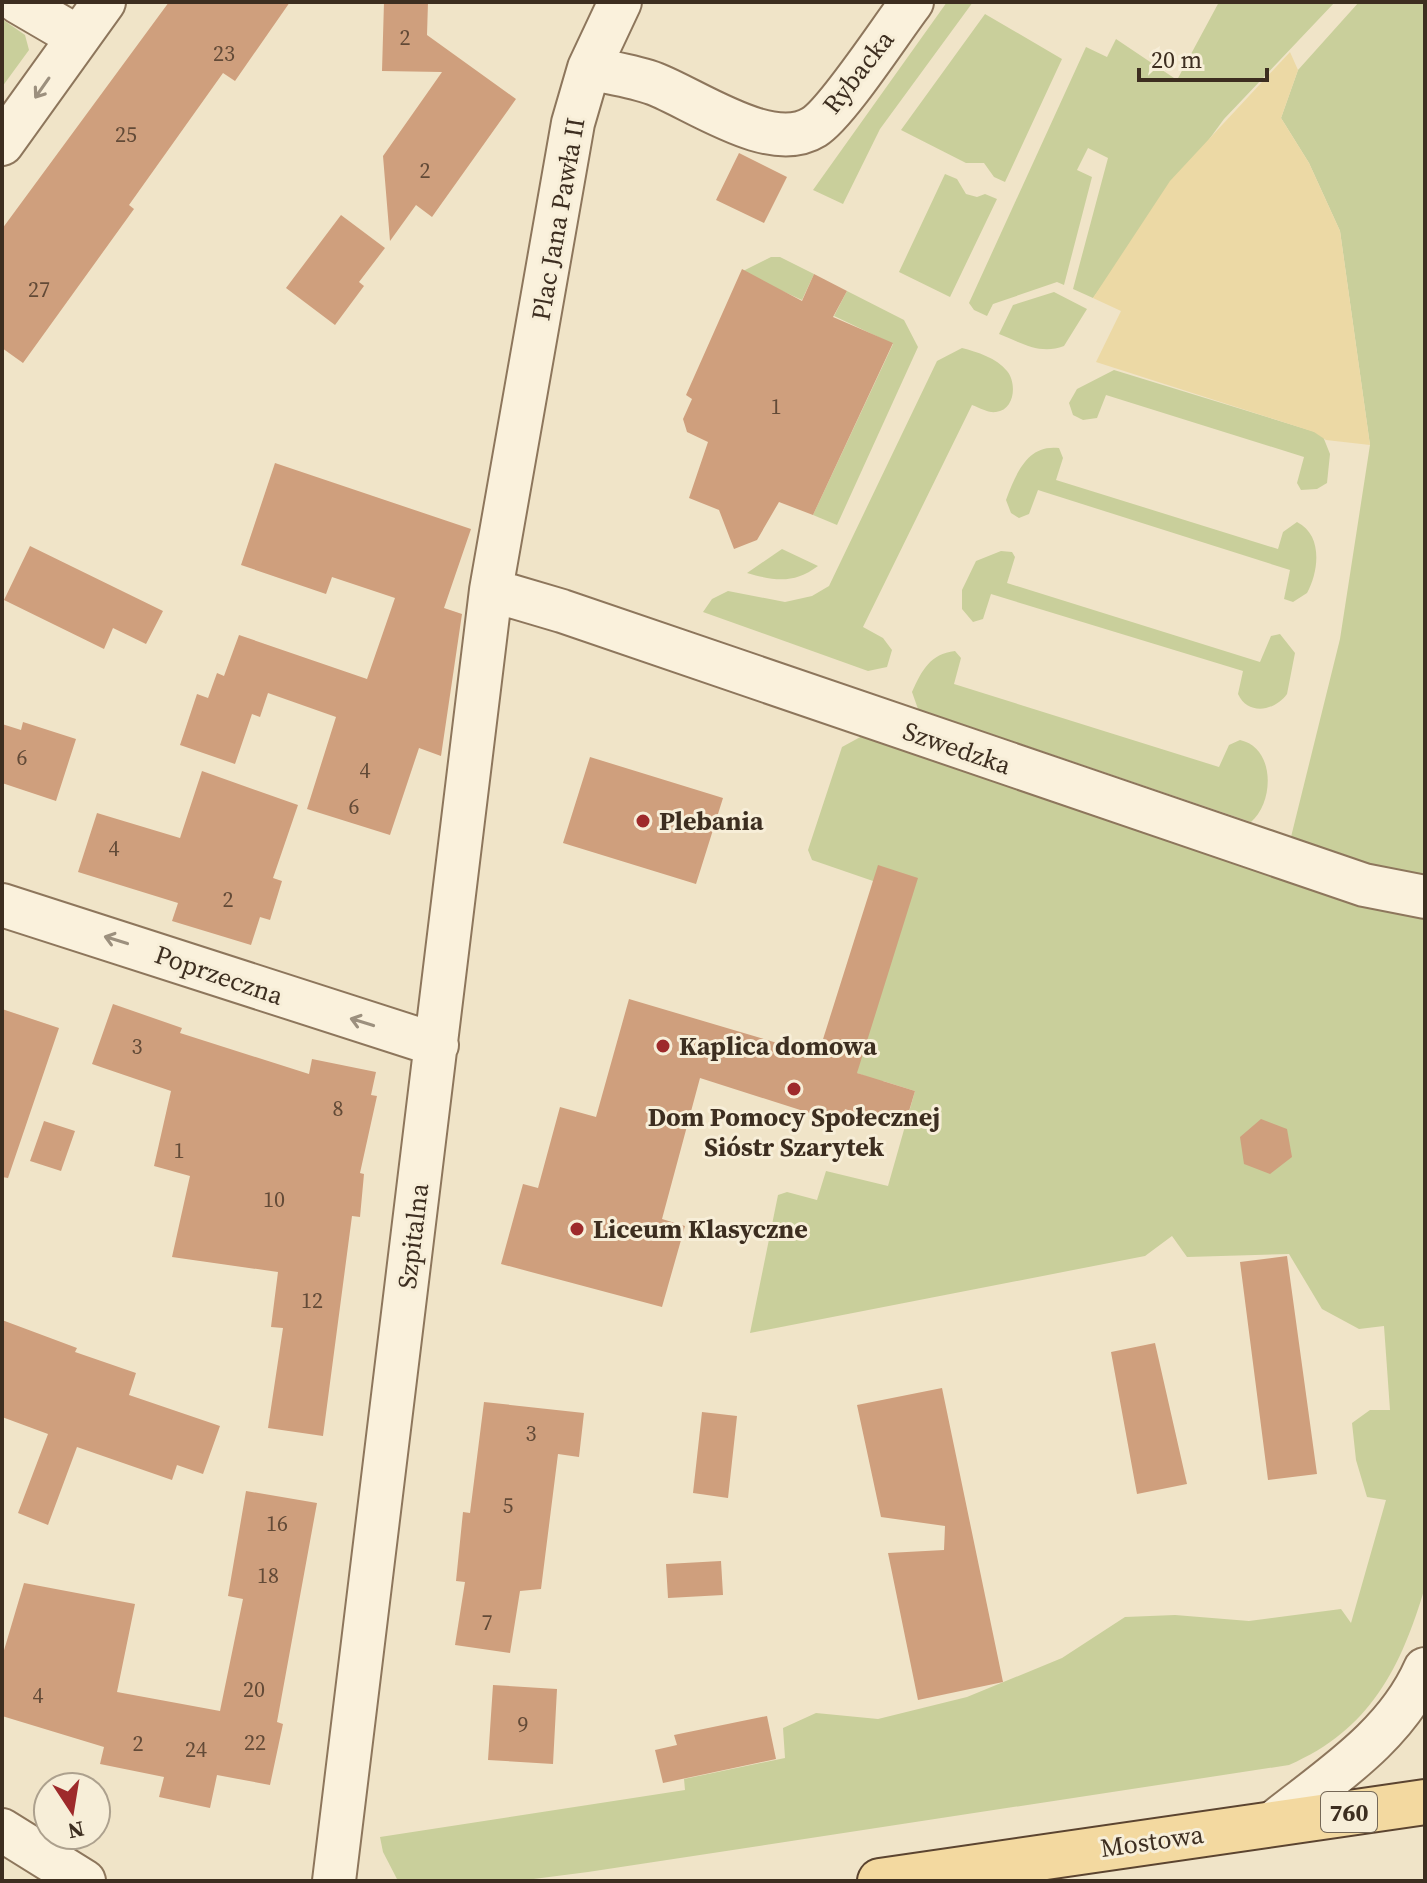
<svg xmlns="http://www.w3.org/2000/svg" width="1427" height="1883" viewBox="0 0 1427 1883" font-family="'Source Serif 4',serif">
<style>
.green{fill:#c9cf9b}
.sand{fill:#ecd9a5}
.building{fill:#cf9f7d}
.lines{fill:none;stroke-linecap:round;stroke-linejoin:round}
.minor-casing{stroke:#8d765c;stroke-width:46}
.major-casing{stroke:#5b4430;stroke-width:48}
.minor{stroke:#faf1dc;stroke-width:42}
.major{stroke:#f3d9a0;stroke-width:44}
.oneway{stroke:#9c907e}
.poi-dot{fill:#9e2a2b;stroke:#f7eed8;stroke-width:3}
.labels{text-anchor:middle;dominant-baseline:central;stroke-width:6;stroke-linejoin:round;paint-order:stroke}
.number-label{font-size:22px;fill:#624a37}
.shield{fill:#f7eed8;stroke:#756857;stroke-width:2}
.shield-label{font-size:24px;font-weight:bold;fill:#3d2e20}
.street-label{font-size:26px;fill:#3d2e20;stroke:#f7eed8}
.poi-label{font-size:26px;font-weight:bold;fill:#3d2e20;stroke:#f7eed8;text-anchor:start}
</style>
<rect width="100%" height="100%" fill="#f0e4c8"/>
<path class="green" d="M 947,2 L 973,2 L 880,129 L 843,204 L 813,190 Z
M 1219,2 L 1335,2 L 1224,119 L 1093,298 L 1073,289 L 1108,158 L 1088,148 L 1077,170 L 1092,177 L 1064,285 L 1057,282 L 993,304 L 987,316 L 974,310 L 969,303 L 1086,47 L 1107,57 L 1116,39 L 1177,80 Z
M 1359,2 L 1425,2 L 1425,884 L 1293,842 L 1291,837 L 1340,639 L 1370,445 L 1340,231 L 1309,163 L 1281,118 L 1298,70 Z
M 985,14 L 1062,59 L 1005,182 L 994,177 L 984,163 L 966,163 L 901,130 Z
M 2,19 L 25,35 L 29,50 L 2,87 Z
M 945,174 L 957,179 L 966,194 L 977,197 L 985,194 L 997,199 L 950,297 L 899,272 Z
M 771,257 L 780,257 L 814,274 L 802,300 L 741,272 Z
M 847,291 L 904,320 L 918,347 L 837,525 L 813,515 L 893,344 L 834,316 Z
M 1054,292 L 1087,309 L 1064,346 C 1040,355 1022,343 999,334 L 1013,305 Z
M 962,348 C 977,352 997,358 1007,371 C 1017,383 1015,410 996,412 C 988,413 980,408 972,405 L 863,627 L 883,638 L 892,650 L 887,667 L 868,671 L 703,612 L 712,599 L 728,591 L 785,602 L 812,596 L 829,586 L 937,361 Z
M 1114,370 L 1322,434 L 1330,454 L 1327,483 L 1317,489 L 1301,490 L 1297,483 L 1304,457 L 1106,395 L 1097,418 L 1083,420 L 1073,415 L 1069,403 L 1077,389 Z
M 1059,448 L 1063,458 L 1056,480 L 1278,549 L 1283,532 L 1297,522 C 1323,535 1319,571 1307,593 L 1293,602 L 1284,599 L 1290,570 L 1038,490 L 1029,514 L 1019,518 L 1011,513 L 1006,500 C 1016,474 1027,444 1059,448 Z
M 782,549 L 818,566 C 794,584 775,581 747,573 Z
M 1001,551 L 1012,552 L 1015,557 L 1007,583 L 1260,662 L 1271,636 L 1280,634 L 1295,653 L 1287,694 C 1275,711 1248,716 1238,694 L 1243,671 L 991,594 L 983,619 L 973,622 L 962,609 L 962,590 L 976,561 Z
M 955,651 L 961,658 L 954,684 L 1219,767 L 1229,745 L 1240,740 C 1276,748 1274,803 1251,822 L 918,709 L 912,692 C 922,670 930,654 955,651 Z
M 864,735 L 1425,912 L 1425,1587 C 1401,1668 1370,1730 1289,1765 L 588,1872 L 518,1881 L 398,1881 L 383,1852 L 380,1837 L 685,1790 L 684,1779 L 785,1758 L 783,1728 L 816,1713 L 878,1719 L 967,1697 L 1062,1658 L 1125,1617 L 1175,1615 L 1249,1621 L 1341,1609 L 1351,1623 L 1386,1500 L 1367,1497 L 1356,1460 L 1352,1423 L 1370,1410 L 1390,1410 L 1384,1326 L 1359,1329 L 1322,1309 L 1289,1254 L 1187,1257 L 1172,1236 L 1145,1256 L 750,1333 L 778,1195 L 787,1192 L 817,1200 L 826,1171 L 888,1186 L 915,1091 L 883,1081 L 871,1117 L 862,1115 L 873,1079 L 857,1073 L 873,881 L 812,860 L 808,850 L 842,747 Z"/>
<path class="sand" d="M 1290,52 L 1298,70 L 1281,118 L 1309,163 L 1340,231 L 1370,445 L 1326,440 L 1314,432 L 1096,362 L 1121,311 L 1093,298 L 1170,181 Z"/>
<path class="building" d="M 169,2 L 290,2 L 235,81 L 223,73 L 129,205 L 134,209 L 23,363 L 2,348 L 2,229 Z
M 384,2 L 428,2 L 427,35 L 516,99 L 432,217 L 416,205 L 390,241 L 383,156 L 442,72 L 382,71 Z
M 739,153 L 787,177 L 764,223 L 716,200 Z
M 341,215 L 385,248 L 359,282 L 364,286 L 335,325 L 286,288 Z
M 742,269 L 802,301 L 814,274 L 847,291 L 833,317 L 893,343 L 813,515 L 779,502 L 757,540 L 734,549 L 719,510 L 689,498 L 708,442 L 687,432 L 683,419 L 692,399 L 686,395 Z
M 275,463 L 471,529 L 444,608 L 462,614 L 441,756 L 419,748 L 390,835 L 307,809 L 336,717 L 268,693 L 260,717 L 252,714 L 235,764 L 180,745 L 197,694 L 208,698 L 217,673 L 224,676 L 239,635 L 367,679 L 395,598 L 332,577 L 326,594 L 241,565 Z
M 30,546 L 163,611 L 146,644 L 113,628 L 104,649 L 4,600 Z
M 23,722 L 76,739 L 56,801 L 2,783 L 2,724 L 21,730 Z
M 590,757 L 723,798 L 696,884 L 563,843 Z
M 202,771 L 298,805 L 273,878 L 282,881 L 270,920 L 260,917 L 251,945 L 172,921 L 178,903 L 78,872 L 97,813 L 180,838 Z
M 878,865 L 918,878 L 857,1073 L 915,1091 L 904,1128 L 845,1109 L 841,1123 L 700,1078 L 662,1219 L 685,1226 L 662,1307 L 501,1264 L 523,1184 L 538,1188 L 560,1107 L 596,1117 L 629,999 L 818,1055 Z
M 113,1004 L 182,1028 L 180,1033 L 309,1074 L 312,1059 L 376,1072 L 371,1095 L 377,1096 L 360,1173 L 364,1174 L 360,1217 L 352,1216 L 323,1436 L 268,1428 L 283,1328 L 271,1327 L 278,1272 L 172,1257 L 190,1176 L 154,1166 L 171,1091 L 92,1064 Z
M 2,1009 L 59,1028 L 8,1178 L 2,1177 Z
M 1261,1119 L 1287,1129 L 1292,1157 L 1270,1174 L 1244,1164 L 1240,1137 Z
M 44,1121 L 75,1131 L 61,1171 L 30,1161 Z
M 1287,1256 L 1317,1474 L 1268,1480 L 1240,1262 Z
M 2,1320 L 77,1348 L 75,1352 L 136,1373 L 129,1395 L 220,1426 L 203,1474 L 177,1465 L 172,1480 L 77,1447 L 48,1525 L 18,1513 L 48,1434 L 2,1417 Z
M 1155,1343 L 1187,1484 L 1137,1494 L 1111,1352 Z
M 942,1388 L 1003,1682 L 918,1700 L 888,1553 L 944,1550 L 945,1526 L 881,1517 L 857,1405 Z
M 484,1402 L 584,1413 L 579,1457 L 558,1454 L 541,1589 L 520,1591 L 510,1653 L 455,1645 L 465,1582 L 456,1581 L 463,1512 L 470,1513 Z
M 702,1412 L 737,1416 L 728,1498 L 693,1493 Z
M 246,1491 L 317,1503 L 277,1722 L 283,1724 L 270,1785 L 217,1775 L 210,1808 L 159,1797 L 164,1777 L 100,1764 L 104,1747 L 2,1716 L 2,1657 L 24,1583 L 135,1604 L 117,1692 L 220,1711 L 243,1599 L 228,1596 Z
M 721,1561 L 723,1595 L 668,1598 L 666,1564 Z
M 493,1685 L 557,1689 L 553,1764 L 488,1760 Z
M 767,1716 L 776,1759 L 663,1783 L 655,1750 L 677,1745 L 674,1735 Z"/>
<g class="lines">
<g class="minor-casing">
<path id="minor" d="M 18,2 L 78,37
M 589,68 C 610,73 634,76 655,84 C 696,100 771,154 814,127 C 837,113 892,28 912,2
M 2,144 L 104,2
M 491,590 L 562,611 L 1364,885 L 1425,897
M 2,905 L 437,1045
M 1273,1823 C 1329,1778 1395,1737 1425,1669
M 2,1830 L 84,1881
M 334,1881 L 491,590 L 573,123 L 589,68 L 620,2"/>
</g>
<g class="major-casing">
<path id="major" d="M 880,1881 L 1425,1802"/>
</g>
<use href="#minor" class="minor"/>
<use href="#major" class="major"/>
</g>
<defs><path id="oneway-shaft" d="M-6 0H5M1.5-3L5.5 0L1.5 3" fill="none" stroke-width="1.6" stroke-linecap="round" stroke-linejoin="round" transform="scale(2)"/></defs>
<g class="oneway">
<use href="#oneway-shaft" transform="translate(42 88) rotate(125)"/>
<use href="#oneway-shaft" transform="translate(116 940) rotate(-163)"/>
<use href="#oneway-shaft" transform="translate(362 1022) rotate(-163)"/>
</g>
<g class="poi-dot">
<circle cx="643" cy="821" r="8"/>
<circle cx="663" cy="1046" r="8"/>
<circle cx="794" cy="1089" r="8"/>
<circle cx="577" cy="1229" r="8"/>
</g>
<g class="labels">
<g class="number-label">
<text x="405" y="37">2</text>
<text x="224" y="53">23</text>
<text x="126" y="134">25</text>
<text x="425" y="170">2</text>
<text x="39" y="289">27</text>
<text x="776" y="406">1</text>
<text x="22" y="757">6</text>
<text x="365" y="770">4</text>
<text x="354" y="806">6</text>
<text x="114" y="848">4</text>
<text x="228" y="899">2</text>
<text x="137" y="1046">3</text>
<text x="338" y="1108">8</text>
<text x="179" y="1150">1</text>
<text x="274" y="1199">10</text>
<text x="312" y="1300">12</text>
<text x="531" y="1433">3</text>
<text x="508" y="1505">5</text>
<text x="277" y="1523">16</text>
<text x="268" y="1575">18</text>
<text x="487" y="1622">7</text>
<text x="254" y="1689">20</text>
<text x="38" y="1695">4</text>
<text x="523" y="1724">9</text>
<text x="255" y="1742">22</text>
<text x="138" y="1743">2</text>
<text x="196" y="1749">24</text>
</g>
<rect class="shield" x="1321" y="1792" width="56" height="40" rx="6"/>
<g class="shield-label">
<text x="1349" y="1812">760</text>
</g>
<g class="street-label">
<text transform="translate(858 72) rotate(-52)">Rybacka</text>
<text transform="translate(558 219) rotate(-80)">Plac Jana Pawła II</text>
<text transform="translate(957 748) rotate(19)">Szwedzka</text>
<text transform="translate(219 975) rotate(19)">Poprzeczna</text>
<text transform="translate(413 1236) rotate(-83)">Szpitalna</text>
<text transform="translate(1152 1841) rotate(-8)">Mostowa</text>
</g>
<g class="poi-label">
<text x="659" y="821">Plebania</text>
<text x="679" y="1046">Kaplica domowa</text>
<text x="794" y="1117" text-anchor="middle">Dom Pomocy Społecznej<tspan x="794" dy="30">Sióstr Szarytek</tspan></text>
<text x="593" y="1229">Liceum Klasyczne</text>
</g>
</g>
<rect width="1427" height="1883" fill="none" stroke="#3d2e20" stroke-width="8"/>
<g transform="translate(72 1811) rotate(168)"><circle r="38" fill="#f7eed8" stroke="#ada18e" stroke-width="2"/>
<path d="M0-6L14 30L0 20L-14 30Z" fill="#9e2a2b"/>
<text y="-12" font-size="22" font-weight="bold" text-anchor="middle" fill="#3d2e20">N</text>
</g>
<path d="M1139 68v12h128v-12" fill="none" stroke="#3d2e20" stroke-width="4"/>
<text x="1151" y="68" font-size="24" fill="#3d2e20" stroke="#f7eed8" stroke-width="6" paint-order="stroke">20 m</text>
</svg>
